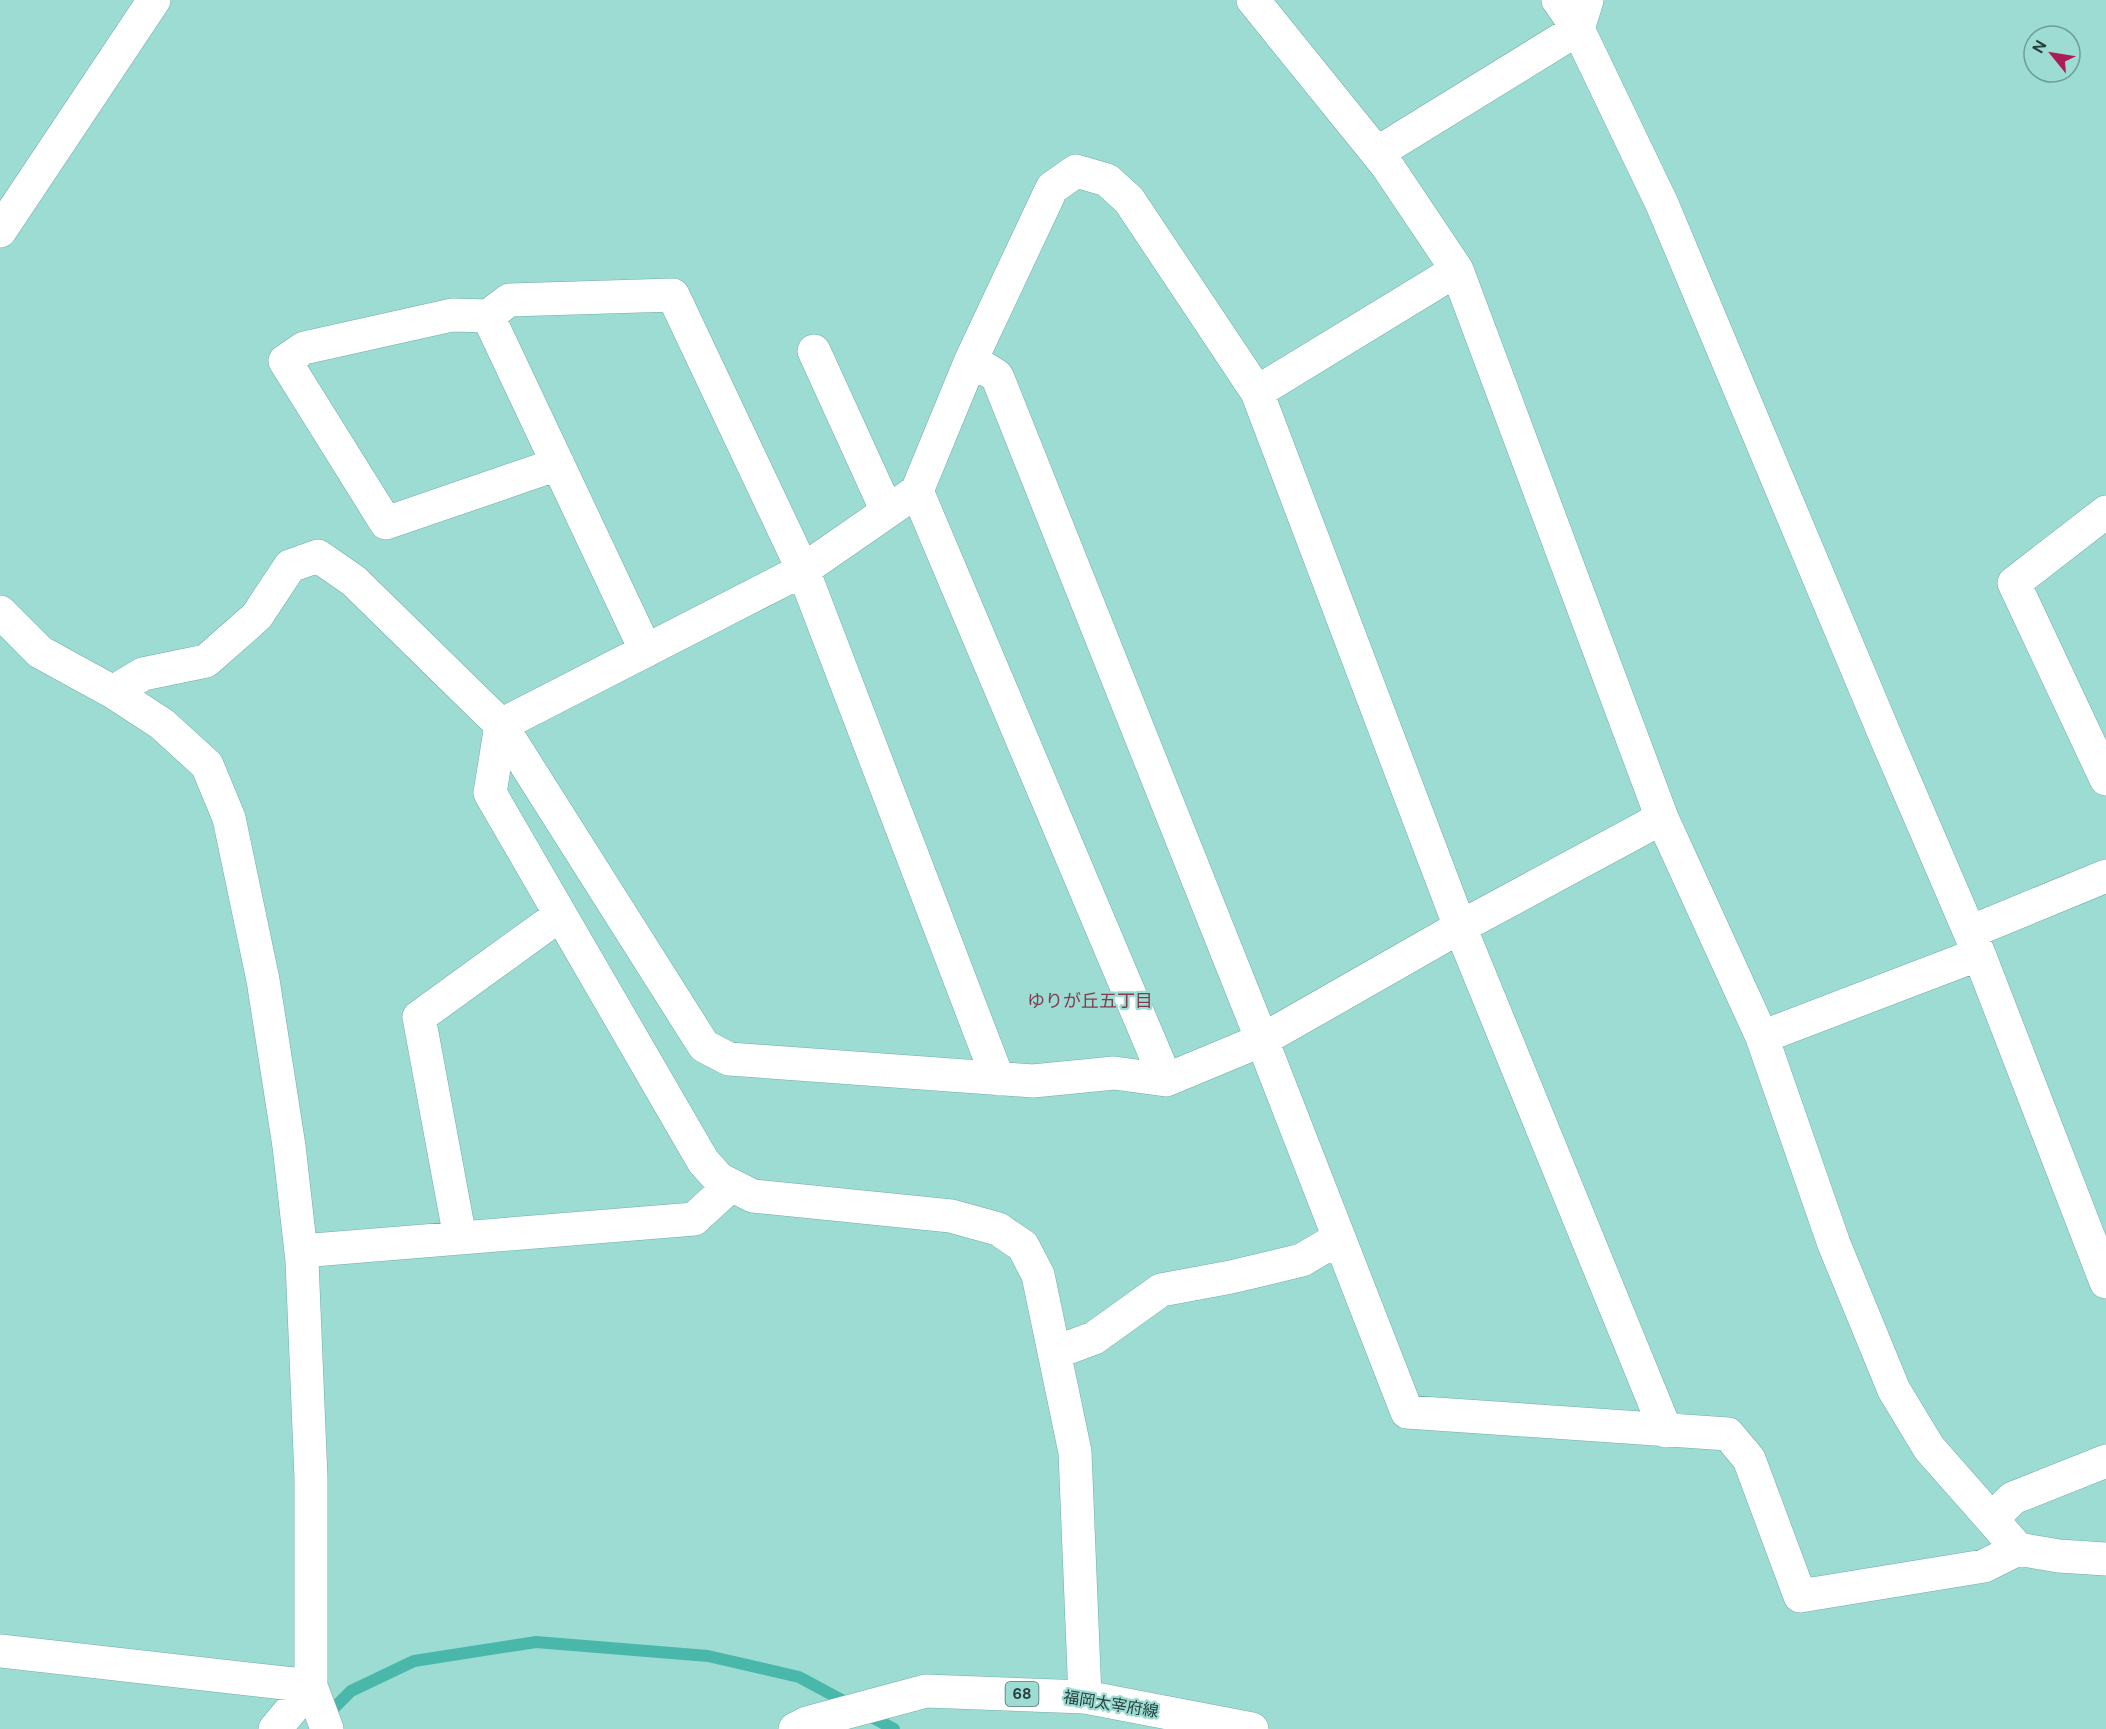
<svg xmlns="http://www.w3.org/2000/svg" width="2106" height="1729" viewBox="0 0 2106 1729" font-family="'DM Sans','Noto Sans JP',sans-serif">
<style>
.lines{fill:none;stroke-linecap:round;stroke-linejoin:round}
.stream{stroke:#49b8ab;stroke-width:12}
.minor-casing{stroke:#70aea5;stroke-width:34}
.major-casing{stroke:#70aea5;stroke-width:34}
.minor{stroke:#fff;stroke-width:33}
.major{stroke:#fff;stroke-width:33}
.labels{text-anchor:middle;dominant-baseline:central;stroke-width:4.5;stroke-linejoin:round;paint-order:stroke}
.shield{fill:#9ddcd3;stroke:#4a6f69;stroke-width:1.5}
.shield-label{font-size:15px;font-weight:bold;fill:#26403c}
.street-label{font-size:16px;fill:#26403c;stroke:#9ddcd3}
.neighbourhood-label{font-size:18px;fill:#813a4e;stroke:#9ddcd3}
</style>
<rect width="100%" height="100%" fill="#9ddcd3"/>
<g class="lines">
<path class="stream" d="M 866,1714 L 894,1729
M 325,1717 L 351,1691 L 414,1661 L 536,1642 L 708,1656 L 799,1677 L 851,1705"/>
<g class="minor-casing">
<path id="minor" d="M 1253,0 L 1388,167 L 1457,270 L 1662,818 L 1762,1037 L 1834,1244 L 1894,1390 L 1929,1448 L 2018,1549
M 1558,0 L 1578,29 L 1662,204 L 1887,740 L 1979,954 L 1762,1037
M 1377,153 L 1578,29 L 1587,0
M 0,231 L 154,0
M 488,316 L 452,315 L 304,348 L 285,361 L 386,523 L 558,464
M 814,351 L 887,511
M 971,360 L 997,376 L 1262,1040 L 1407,1412 L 1728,1434 L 1749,1459 L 1800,1596 L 1984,1566 L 2018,1549 L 2059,1556 L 2106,1559
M 1257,392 L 1457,270
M 917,491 L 1166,1080
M 2106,512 L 2014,583 L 2106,779
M 0,612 L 40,652 L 113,692 L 162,724 L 207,765 L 229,818 L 263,980 L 289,1146 L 302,1261 L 311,1478 L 311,1686 L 327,1729
M 646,651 L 488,316 L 509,300 L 673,295 L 803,570 L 998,1079
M 113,692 L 143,674 L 206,661 L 257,616 L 290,566 L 318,556 L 354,581 L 501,725 L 704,1046 L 729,1059 L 1033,1081 L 1114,1073 L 1166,1080 L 1262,1040 L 1460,927 L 1662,818
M 501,725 L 803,570 L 917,491 L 971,360 L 1052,188 L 1076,171 L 1107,180 L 1129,200 L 1257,392 L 1460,927 L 1666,1431
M 501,725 L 490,793 L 703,1161 L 719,1179 L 753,1196 L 951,1216 L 998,1229 L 1023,1246 L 1038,1275 L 1075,1452 L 1085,1697
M 1970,932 L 2106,876
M 1979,954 L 2106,1282
M 460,1238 L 419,1017 L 560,915
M 301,1251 L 694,1219 L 731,1185
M 1054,1353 L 1094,1338 L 1161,1290 L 1231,1277 L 1302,1260 L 1339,1238
M 1992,1519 L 2013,1498 L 2106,1461
M 0,1651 L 311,1686
M 275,1729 L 311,1686"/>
</g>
<g class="major-casing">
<path id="major" d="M 795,1729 L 807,1723 L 926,1691 L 1085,1697 L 1252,1729"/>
</g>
<use href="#minor" class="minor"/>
<use href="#major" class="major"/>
</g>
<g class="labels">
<rect class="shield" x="1005.5" y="1682" width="33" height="24" rx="4.5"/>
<g class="shield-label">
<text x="1022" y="1694">68</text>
</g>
<g class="street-label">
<text transform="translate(1111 1704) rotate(9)">福岡太宰府線</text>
</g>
<g class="neighbourhood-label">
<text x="1090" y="1001">ゆりが丘五丁目</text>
</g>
</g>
<g transform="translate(2052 54) rotate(300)"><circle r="28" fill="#9ddcd3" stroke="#6d9e97" stroke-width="1.5"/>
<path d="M0-4.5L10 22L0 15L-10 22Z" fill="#ac1c55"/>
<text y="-9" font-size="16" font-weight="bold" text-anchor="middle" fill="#26403c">N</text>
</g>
</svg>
